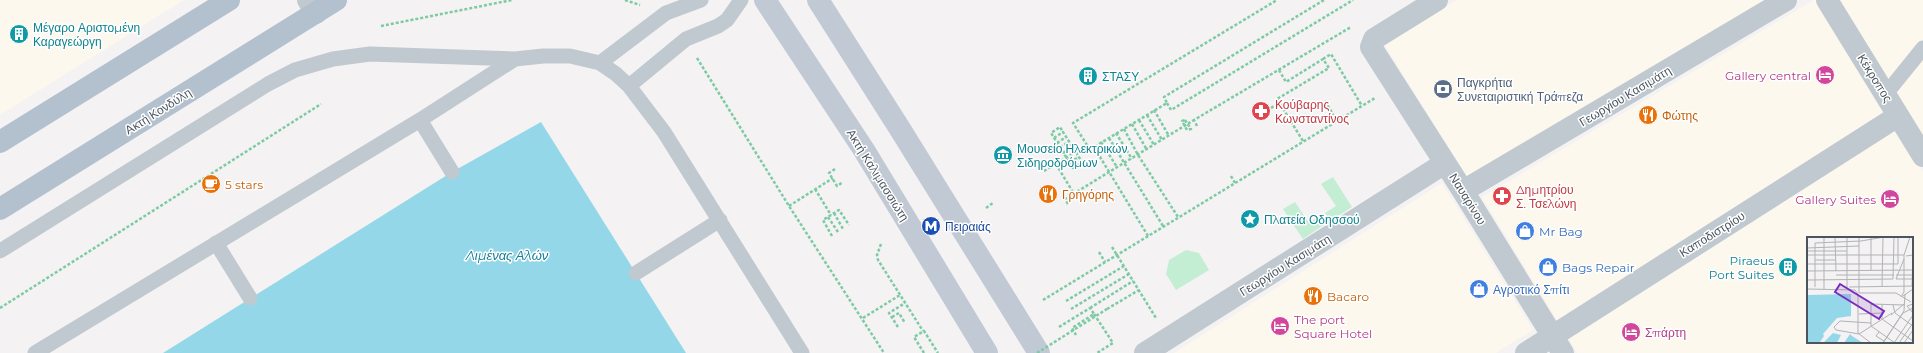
<svg xmlns="http://www.w3.org/2000/svg" width="1923" height="353" viewBox="0 0 1923 353" font-family="Montserrat,sans-serif">
<style>
.commercial{fill:#fcf8ee;fill-rule:evenodd}
.green{fill:#c4eed4}
.water{fill:#93d7e9}
.lines{fill:none;stroke-linecap:round;stroke-linejoin:round}
.path{stroke:#7dcba4;stroke-width:2.5;stroke-dasharray:3 2;stroke-linecap:butt}
.service{stroke:#c0c9d0;stroke-width:15}
.minor{stroke:#c0c9d0;stroke-width:22}
.secondary{stroke:#c1cad4;stroke-width:22}
.primary{stroke:#b3c1cf;stroke-width:22}
.path-bridge{stroke:#7dcba4;stroke-width:2.5;stroke-dasharray:3 2;stroke-linecap:butt}
.labels{text-anchor:middle;dominant-baseline:central;stroke-width:3;stroke-linejoin:round;paint-order:stroke}
.culture-label{font-size:12px;fill:#0d838f;stroke:#fff;text-anchor:start}
.hotel-label{font-size:12px;fill:#b23c85;stroke:#fff;text-anchor:end}
.street-label{font-size:12px;fill:#4a555f;stroke:#fff}
.service-label{font-size:12px;fill:#4e5e75;stroke:#fff;text-anchor:start}
.health-label{font-size:12px;fill:#be3a42;stroke:#fff;text-anchor:start}
.food-label{font-size:12px;fill:#c56008;stroke:#fff;text-anchor:start}
.transit-label{font-size:12px;fill:#164399;stroke:#fff;text-anchor:start}
.shop-label{font-size:12px;fill:#366cbe;stroke:#fff;text-anchor:start}
.water-label{font-size:13px;font-style:italic;fill:#147d99;stroke:#fff}
.inset-river{fill:none;stroke:#93d7e9;stroke-width:2}
.inset-road{fill:none;stroke:#b0b3b7;stroke-width:1}
.view{fill:#7b2cbf;fill-opacity:0.15;stroke:#7b2cbf;stroke-width:2}
.inset-edge{fill:none;stroke:#4a555f;stroke-width:2}
</style>
<rect width="100%" height="100%" fill="#f4f2f2"/>
<path class="commercial" d="M 0,0 L 184,0 L 0,115 Z
M 1457,0 L 1770,0 L 1469,181 L 1384,44 Z
M 1814,0 L 1816,0 L 1923,172 L 1923,353 L 1577,353 L 1482,197 ZM 1808,238 L 1912,238 L 1912,342 L 1808,342 Z
M 1839,0 L 1923,0 L 1923,142 Z
M 1442,183 L 1533,330 L 1496,353 L 1174,353 Z"/>
<path class="green" d="M 1333,177 L 1352,207 L 1330,221 L 1325,213 L 1336,206 L 1321,184 Z
M 1295,202 L 1309,223 L 1320,216 L 1325,224 L 1303,239 L 1283,209 Z
M 1186,250 L 1199,253 L 1209,270 L 1176,290 L 1166,274 L 1169,260 Z"/>
<path class="water" d="M 541,122 L 686,353 L 163,353 L 452,172 Z"/>
<g class="lines">
<path class="path" d="M 625,0 L 640,5
M 381,26 L 512,0
M 697,58 L 789,206 L 884,353
M 1323,59 L 1331,54 L 1362,106
M 1279,70 L 1286,82 L 1323,59 L 1329,68 L 1277,99 L 1303,141
M 1325,101 L 1337,121
M 1167,103 L 1171,110 L 1353,0
M 1271,108 L 1279,103
M 1154,110 L 1169,136
M 1147,115 L 1162,140
M 1139,120 L 1154,145
M 1185,120 L 1191,129 L 1187,130 L 1182,121 Z
M 1132,124 L 1147,150
M 1197,126 L 1194,120 L 1351,27
M 1124,129 L 1138,155 L 1178,217
M 1116,133 L 1132,159
M 1054,138 L 1063,132 L 1082,162 L 1073,168 L 1051,133 L 1060,127 L 1063,132
M 1109,138 L 1163,226
M 1101,142 L 1117,167
M 1057,143 L 1066,137
M 1060,147 L 1069,142
M 1063,153 L 1073,147
M 1070,162 L 1079,157
M 1056,164 L 1074,194
M 835,169 L 829,173 L 837,186 L 843,182
M 1044,171 L 1087,145 L 1073,123 L 1277,0
M 1231,176 L 1235,183
M 815,189 L 831,215
M 1068,204 L 1065,199 L 1194,120
M 789,206 L 833,178
M 986,208 L 993,203
M 834,213 L 843,229
M 828,217 L 838,232
M 832,236 L 823,220 L 839,210 L 849,225
M 1148,236 L 1094,147 L 1167,103 L 1164,97 L 1324,0
M 881,244 L 877,255 L 878,260 L 923,331
M 1112,247 L 1156,318
M 1099,252 L 1105,262
M 1043,300 L 1375,98
M 1066,301 L 1124,266
M 0,308 L 321,104
M 1090,308 L 1133,281
M 1071,309 L 1129,274
M 1107,309 L 1139,290
M 1094,314 L 1113,343 L 1097,353
M 892,317 L 899,313 L 905,323
M 863,318 L 900,295
M 898,327 L 889,313 L 905,303
M 1059,327 L 1090,308 L 1094,314 L 1072,328 L 1076,335
M 924,353 L 914,337 L 924,331 L 938,353"/>
<path class="service" d="M 600,63 L 666,13 L 701,0
M 629,86 L 686,39 L 718,26 L 727,20 L 741,0
M 1885,95 L 1923,48
M 420,120 L 452,172
M 216,243 L 250,298
M 0,251 L 268,84 L 295,70 L 333,59 L 370,54 L 515,59 L 543,56 L 570,56 L 600,63 L 616,74 L 629,86 L 664,132 L 802,353
M 636,273 L 720,220
M 35,353 L 420,120 L 515,59"/>
<path class="minor" d="M 308,0 L 316,13
M 1437,0 L 1374,39 L 1371,47 L 1463,191 L 1563,353
M 1827,0 L 1923,156
M 1463,191 L 1786,0
M 1145,353 L 1445,163
M 1526,353 L 1898,116"/>
<path class="secondary" d="M 765,0 L 864,150 L 987,353
M 818,0 L 900,129 L 1039,353"/>
<path class="primary" d="M 0,142 L 229,0
M 0,209 L 336,0"/>
<path class="path-bridge" d="M 1037,353 L 1107,309"/>
</g>
<defs>
<g id="building-disc" transform="scale(1)"><circle r="9.5" fill="#0f9aa8" stroke="#fff"/><path d="M-4-6H4V6H1V3H-1V6H-4ZM-2.5-4.3h1.7v1.8h-1.7ZM.8-4.3h1.7v1.8H.8ZM-2.5-1h1.7V.8h-1.7ZM.8-1h1.7V.8H.8Z" fill="#fff"/></g>
<g id="hotel-disc" transform="scale(1)"><circle r="9.5" fill="#d1479c" stroke="#fff"/><path d="M-6-4.5h1.5V1H6V5H4.5V3h-9V5H-6ZM-4 0a1.8 1.8 0 1 1 3.6 0ZM.5 0V-2.5h3Q6-2.5 6 0Z" fill="#fff"/></g>
<g id="bank-disc" transform="scale(1)"><circle r="9.5" fill="#5c6f8a" stroke="#fff"/><path d="M-6-4H6V4H-6ZM0-2.3a2.3 2.3 0 1 0 0 4.6a2.3 2.3 0 1 0 0-4.6Z" fill="#fff"/></g>
<g id="pharmacy-disc" transform="scale(1)"><circle r="9.5" fill="#e0444e" stroke="#fff"/><path d="M-2-6h4v4h4v4h-4v4h-4v-4h-4v-4h4Z" fill="#fff"/></g>
<g id="restaurant-disc" transform="scale(1)"><circle r="9.5" fill="#e8710a" stroke="#fff"/><path d="M-5-6h1v4h1v-4h1v4h1v-4h1v5L-1.5 .5V6h-2V.5L-5-1ZM5-6V6H3V1.5H1.5Q1.5-4 5-6Z" fill="#fff"/></g>
<g id="museum-disc" transform="scale(1)"><circle r="9.5" fill="#0f9aa8" stroke="#fff"/><path d="M0-6L6-3V-2H-6V-3ZM-5-1h2V3h-2ZM-1-1h2V3h-2ZM3-1h2V3H3ZM-6 4H6V6H-6Z" fill="#fff"/></g>
<g id="cafe-disc" transform="scale(1)"><circle r="9.5" fill="#e8710a" stroke="#fff"/><path d="M-5.5-4.5H6V0H3Q3 3.5 0 3.5H-2.5Q-5.5 3.5-5.5 0ZM3-3.2v2h1.7v-2ZM-6 4.5H4V6H-6Z" fill="#fff"/></g>
<g id="sight-disc" transform="scale(1)"><circle r="9.5" fill="#0f9aa8" stroke="#fff"/><path d="M0-6L1.8-2.2L6-1.7L2.9 1.2L3.7 5.4L0 3.3L-3.7 5.4L-2.9 1.2L-6-1.7L-1.8-2.2Z" fill="#fff"/></g>
<g id="metro-disc" transform="scale(1)"><circle r="9.5" fill="#1a4fb4" stroke="#fff"/><path d="M-5.5 5V-5H-3L0 0L3-5H5.5V5H3V-.5L0 4L-3-.5V5Z" fill="#fff"/></g>
<g id="shop-disc" transform="scale(1)"><circle r="9.5" fill="#3f7fe0" stroke="#fff"/><path d="M-5-2.5h2.3a2.7 3.5 0 0 1 5.4 0H5L5.5 6h-11ZM-1.5-2.5h3a1.5 2.3 0 0 0-3 0Z" fill="#fff"/></g>
</defs>
<g fill-rule="evenodd">
<use href="#building-disc" x="19" y="34"/>
<use href="#hotel-disc" x="1825" y="75"/>
<use href="#building-disc" x="1088" y="76"/>
<use href="#bank-disc" x="1443" y="89"/>
<use href="#pharmacy-disc" x="1261" y="111"/>
<use href="#restaurant-disc" x="1648" y="115"/>
<use href="#museum-disc" x="1003" y="155"/>
<use href="#cafe-disc" x="211" y="184"/>
<use href="#restaurant-disc" x="1048" y="194"/>
<use href="#pharmacy-disc" x="1502" y="196"/>
<use href="#hotel-disc" x="1890" y="199"/>
<use href="#sight-disc" x="1250" y="219"/>
<use href="#metro-disc" x="931" y="226"/>
<use href="#shop-disc" x="1525" y="231"/>
<use href="#shop-disc" x="1548" y="267"/>
<use href="#building-disc" x="1788" y="267"/>
<use href="#shop-disc" x="1479" y="289"/>
<use href="#restaurant-disc" x="1313" y="296"/>
<use href="#hotel-disc" x="1280" y="326"/>
<use href="#hotel-disc" x="1631" y="332"/>
</g>
<g class="labels">
<g class="culture-label">
<text x="33" y="27">Μέγαρο Αριστομένη<tspan x="33" dy="14">Καραγεώργη</tspan></text>
<text x="1102" y="76">ΣΤΑΣΥ</text>
<text x="1017" y="148">Μουσείο Ηλεκτρικών<tspan x="1017" dy="14">Σιδηροδρόμων</tspan></text>
<text x="1264" y="219">Πλατεία Οδησσού</text>
<text x="1774" y="260" text-anchor="end">Piraeus<tspan x="1774" dy="14">Port Suites</tspan></text>
</g>
<g class="hotel-label">
<text x="1811" y="75">Gallery central</text>
<text x="1876" y="199">Gallery Suites</text>
<text x="1294" y="319" text-anchor="start">The port<tspan x="1294" dy="14">Square Hotel</tspan></text>
<text x="1645" y="332" text-anchor="start">Σπάρτη</text>
</g>
<g class="street-label">
<text transform="translate(1875 78) rotate(58)">Κέκροπος</text>
<text transform="translate(1625 96) rotate(-31)">Γεωργίου Κασιμάτη</text>
<text transform="translate(158 111) rotate(-32)">Ακτή Κονδύλη</text>
<text transform="translate(878 175) rotate(58)">Ακτή Καλιμασσιώτη</text>
<text transform="translate(1468 199) rotate(58)">Ναυαρίνου</text>
<text transform="translate(1712 234) rotate(-32)">Καποδιστρίου</text>
<text transform="translate(1285 265) rotate(-32)">Γεωργίου Κασιμάτη</text>
</g>
<g class="service-label">
<text x="1457" y="82">Παγκρήτια<tspan x="1457" dy="14">Συνεταιριστική Τράπεζα</tspan></text>
</g>
<g class="health-label">
<text x="1275" y="104">Κούβαρης<tspan x="1275" dy="14">Κωνσταντίνος</tspan></text>
<text x="1516" y="189">Δημητρίου<tspan x="1516" dy="14">Σ. Τσελώνη</tspan></text>
</g>
<g class="food-label">
<text x="1662" y="115">Φώτης</text>
<text x="225" y="184">5 stars</text>
<text x="1062" y="194">Γρηγόρης</text>
<text x="1327" y="296">Bacaro</text>
</g>
<g class="transit-label">
<text x="945" y="226">Πειραιάς</text>
</g>
<g class="shop-label">
<text x="1539" y="231">Mr Bag</text>
<text x="1562" y="267">Bags Repair</text>
<text x="1493" y="289">Αγροτικό Σπίτι</text>
</g>
<g class="water-label">
<text x="507" y="255">Λιμένας Αλών</text>
</g>
</g>
<g transform="translate(1807 237)">
<rect width="106" height="106" fill="#f4f2f2"/>
<path d="M 44,57 L 44,79 L 30,81 L 16,97 L 17,99 L 13,105 L 16,106 L 0,106 L 1,58 ZM 26,96 L 34,98 L 30,106 L 16,106 ZM 43,97 L 45,99 L 56,106 L 37,106 Z" fill="#93d7e9"/>
<path class="inset-river" d="M 13,90 L 21,79 L 39,75M 10,91 L 20,78 L 29,76M 11,91 L 21,78 L 27,77M 4,99 L 4,58M 0,106 L 20,77 L 44,74M 1,106 L 9,92M 2,106 L 11,91M 3,106 L 12,91"/>
<path class="inset-road" d="M 17,0 L 17,52M 28,0 L 29,34M 40,0 L 40,52M 0,11 L 52,9M 0,14 L 40,14M 0,18 L 97,18M 99,19 L 106,18 L 105,49M 8,23 L 28,23M 0,27 L 91,27 L 91,0M 0,34 L 106,33M 64,34 L 64,0M 29,38 L 87,38M 89,38 L 106,38M 89,42 L 97,22M 89,42 L 106,42M 0,43 L 86,42 L 87,0M 8,50 L 8,6 L 54,4 L 77,0M 42,50 L 106,49M 75,50 L 76,0M 0,52 L 48,53 L 51,57 L 51,96 L 64,106M 52,56 L 52,0M 52,56 L 89,56 L 104,65M 96,59 L 106,52M 94,60 L 97,55 L 97,18 L 103,0M 75,67 L 75,82 L 106,104M 106,67 L 100,69 L 106,76M 86,68 L 88,76 L 106,89M 52,77 L 75,76M 84,78 L 97,67M 72,95 L 69,99 L 77,104M 52,97 L 29,93 L 27,90 L 33,84 L 64,86M 52,97 L 85,76M 76,106 L 97,74 L 98,57M 76,106 L 96,76 L 106,71M 87,106 L 106,78M 88,106 L 64,89 L 64,67 L 97,68M 92,106 L 106,86M 97,106 L 106,93"/>
<path class="view" d="M 33,47 L 77,74 L 72,82 L 28,55 Z"/>
<rect width="106" height="106" class="inset-edge"/>
</g>
</svg>
